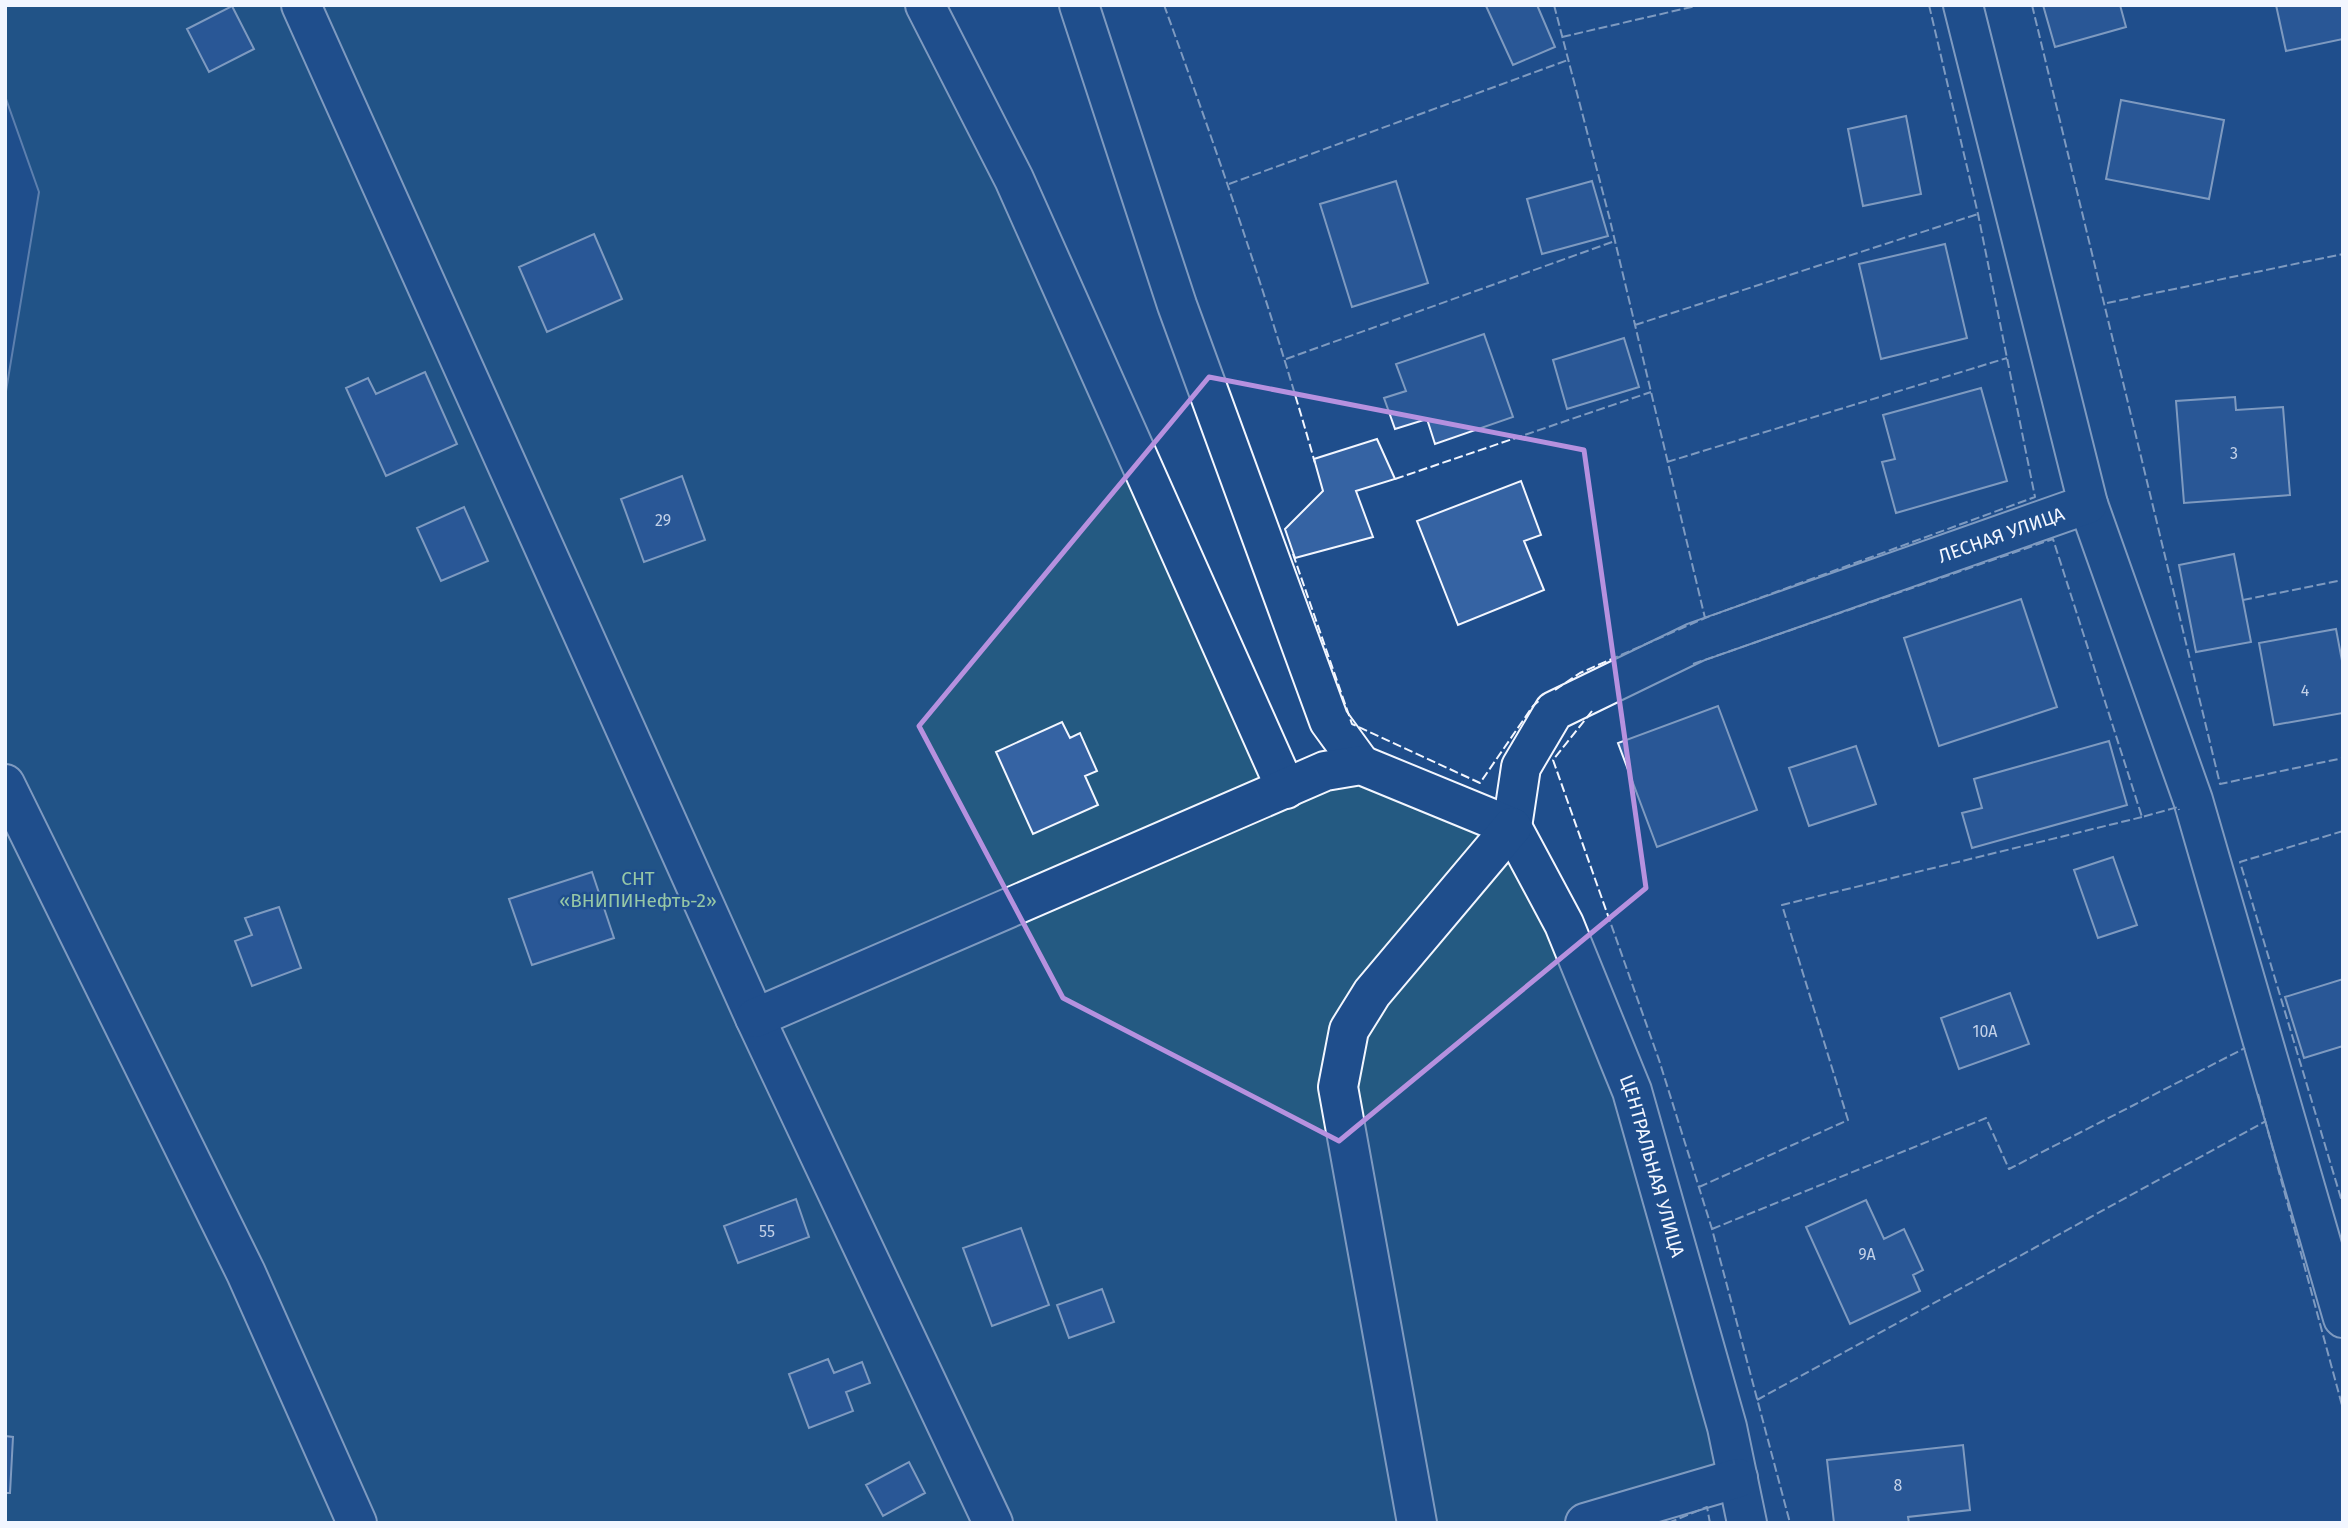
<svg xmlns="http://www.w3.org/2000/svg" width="2348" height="1528" viewBox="0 0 2348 1528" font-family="'Fira Sans',sans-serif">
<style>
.green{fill:#245a82;stroke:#a8bbd7;stroke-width:2}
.building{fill:#3563a3;stroke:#f2f6ff;stroke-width:2}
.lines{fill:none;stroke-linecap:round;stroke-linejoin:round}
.minor-casing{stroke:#f2f6ff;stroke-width:42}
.minor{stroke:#1f4e8c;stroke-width:38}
.fence{stroke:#f2f6ff;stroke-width:2;stroke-dasharray:9 3.5;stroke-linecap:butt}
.marked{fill:none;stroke:#b691df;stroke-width:5;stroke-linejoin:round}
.labels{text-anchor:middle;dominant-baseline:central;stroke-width:5;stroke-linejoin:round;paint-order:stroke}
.number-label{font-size:16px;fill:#c3d1e8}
.street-label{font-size:19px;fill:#f2f6ff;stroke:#1f4e8c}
.park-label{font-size:19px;fill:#97c8a6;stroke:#1f4e8c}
</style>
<rect width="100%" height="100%" fill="#1f4e8c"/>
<path class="green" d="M 5,5 L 925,5 L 1286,788 L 1325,771 L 1512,827 L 1564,924 L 1738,1478 L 1585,1523 L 5,1523 L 5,397 L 39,192 L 5,96 Z"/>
<path class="building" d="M 1537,5 L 1555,47 L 1513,65 L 1486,6 Z
M 2043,5 L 2120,5 L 2126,27 L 2055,47 Z
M 2276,5 L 2343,5 L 2343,39 L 2286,51 Z
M 232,6 L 254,49 L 209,72 L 187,29 Z
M 2121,100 L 2224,120 L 2209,199 L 2106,179 Z
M 1906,116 L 1921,194 L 1863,206 L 1848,129 Z
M 1396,181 L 1428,283 L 1352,307 L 1320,204 Z
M 1592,181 L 1608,236 L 1542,254 L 1527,199 Z
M 594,234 L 622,299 L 547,332 L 519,267 Z
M 1945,244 L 1967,338 L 1881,359 L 1859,264 Z
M 1484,334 L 1513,417 L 1435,444 L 1427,419 L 1395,429 L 1384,398 L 1406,391 L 1396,364 Z
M 1624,338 L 1639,387 L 1567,409 L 1553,360 Z
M 425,372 L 457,444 L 386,476 L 346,388 L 368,378 L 376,394 Z
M 1981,388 L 2007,481 L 1896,513 L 1882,462 L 1895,459 L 1883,415 Z
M 2235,397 L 2236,410 L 2283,407 L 2290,495 L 2184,503 L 2176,401 Z
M 1377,439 L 1395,479 L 1356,491 L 1373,537 L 1295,558 L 1285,529 L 1323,491 L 1314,459 Z
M 682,476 L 705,540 L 644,562 L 621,499 Z
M 1521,481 L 1541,535 L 1524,541 L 1544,590 L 1458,625 L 1417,521 Z
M 464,507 L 488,561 L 441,581 L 417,528 Z
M 2234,554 L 2251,642 L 2196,652 L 2179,565 Z
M 2021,599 L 2057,707 L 1939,746 L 1904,638 Z
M 2336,629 L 2343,666 L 2343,713 L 2274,725 L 2259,643 Z
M 1718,706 L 1757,810 L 1657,847 L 1618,743 Z
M 1062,722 L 1070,738 L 1080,733 L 1097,771 L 1085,776 L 1098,805 L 1033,834 L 996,752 Z
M 2109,741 L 2127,805 L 1972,848 L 1962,813 L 1982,808 L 1974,779 Z
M 1856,746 L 1876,804 L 1809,826 L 1789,768 Z
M 2113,857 L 2137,925 L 2098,938 L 2074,870 Z
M 592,872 L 614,938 L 532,965 L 509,899 Z
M 279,907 L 301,968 L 252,986 L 235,941 L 252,935 L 245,918 Z
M 2343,979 L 2343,1046 L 2304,1058 L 2285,997 Z
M 2010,993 L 2029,1044 L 1959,1069 L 1941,1018 Z
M 796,1199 L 809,1237 L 738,1263 L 724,1226 Z
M 1866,1200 L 1884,1239 L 1904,1229 L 1923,1270 L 1913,1275 L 1920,1291 L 1850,1324 L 1806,1227 Z
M 1021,1228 L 1049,1305 L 992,1326 L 963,1248 Z
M 1102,1289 L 1114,1322 L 1069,1338 L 1057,1305 Z
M 828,1359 L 834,1373 L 862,1362 L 870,1383 L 846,1392 L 853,1411 L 809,1428 L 789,1374 Z
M 5,1436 L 13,1437 L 10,1493 L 5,1493 Z
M 1963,1445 L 1970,1510 L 1908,1517 L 1909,1523 L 1834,1523 L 1827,1460 Z
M 909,1462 L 925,1493 L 883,1516 L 866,1485 Z"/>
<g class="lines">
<g class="minor-casing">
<g id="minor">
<path d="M 301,5 L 755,1018 L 993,1523"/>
<path d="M 925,5 L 1014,179 L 1286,789"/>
<path d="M 1079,5 L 1177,305 L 1329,721 L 1361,765"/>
<path d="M 2088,504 L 2193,800 L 2343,1318"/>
<path d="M 5,784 L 246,1273 L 357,1523"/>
<path id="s1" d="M 1512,827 L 1521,767 L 1554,711 L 1696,642 L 2088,504 L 1963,5"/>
<path id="s2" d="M 1512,827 L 1564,924 L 1632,1091 L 1727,1427 L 1747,1523"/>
<path d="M 755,1018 L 1325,771 L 1361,765 L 1512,827"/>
<path d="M 1417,1523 L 1338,1087 L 1349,1030 L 1372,993 L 1512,827"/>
<path d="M 1585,1523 L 1738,1478"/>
</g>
</g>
<use href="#minor" class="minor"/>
<path class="fence" d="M 1164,5 C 1219,156 1271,308 1315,463
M 1554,5 L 1609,216 L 1705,618
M 2032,5 L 2220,784 L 2343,758
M 1562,37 L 1700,5
M 1229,184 L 1568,60
M 2107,303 L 2343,254
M 1635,325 L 1978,214
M 1286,359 L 1615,241
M 1667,462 L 2007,358
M 1395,479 L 1651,392
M 1293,554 L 1352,724 L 1480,783 L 1533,706 L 1540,700
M 2243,600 L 2343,580
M 1693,664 L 2053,539 L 2142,817 L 2178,807 L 2179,810
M 1555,690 L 1580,673 L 1705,618 L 2035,497 L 1978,214 L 1929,5
M 1592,711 L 1553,760 L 1659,1060 L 1712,1229 L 1790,1523
M 2343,831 L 2240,862 L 2343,1205
M 2258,1094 L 2343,1409
M 1699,1187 L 1848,1120 L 1782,905 L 2142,817
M 1712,1229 L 1986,1118 L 2009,1169 L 2245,1048
M 1757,1400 L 2266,1121
M 1668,1523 L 1707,1507 L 1710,1523"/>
</g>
<path d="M0 0H2348V1528H0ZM 1209,377 L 1584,450 L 1646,888 L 1339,1141 L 1063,998 L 919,726 Z" fill="#1f4e8c" fill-opacity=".55" fill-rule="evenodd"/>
<path class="marked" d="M 1209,377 L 1584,450 L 1646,888 L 1339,1141 L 1063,998 L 919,726 Z"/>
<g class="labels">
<g class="number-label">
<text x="2234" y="453">3</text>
<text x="663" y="520">29</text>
<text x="2305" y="690">4</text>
<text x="1985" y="1031">10А</text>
<text x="767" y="1231">55</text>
<text x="1867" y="1254">9А</text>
<text x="1898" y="1485">8</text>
</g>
<g class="street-label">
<text stroke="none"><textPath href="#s1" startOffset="607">ЛЕСНАЯ УЛИЦА</textPath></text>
<text stroke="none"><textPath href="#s2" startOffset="368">ЦЕНТРАЛЬНАЯ УЛИЦА</textPath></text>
</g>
<g class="park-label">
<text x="638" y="878">СНТ<tspan x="638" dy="22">«ВНИПИНефть-2»</tspan></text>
</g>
</g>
<rect width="2348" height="1528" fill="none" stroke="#f2f6ff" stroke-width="14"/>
</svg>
